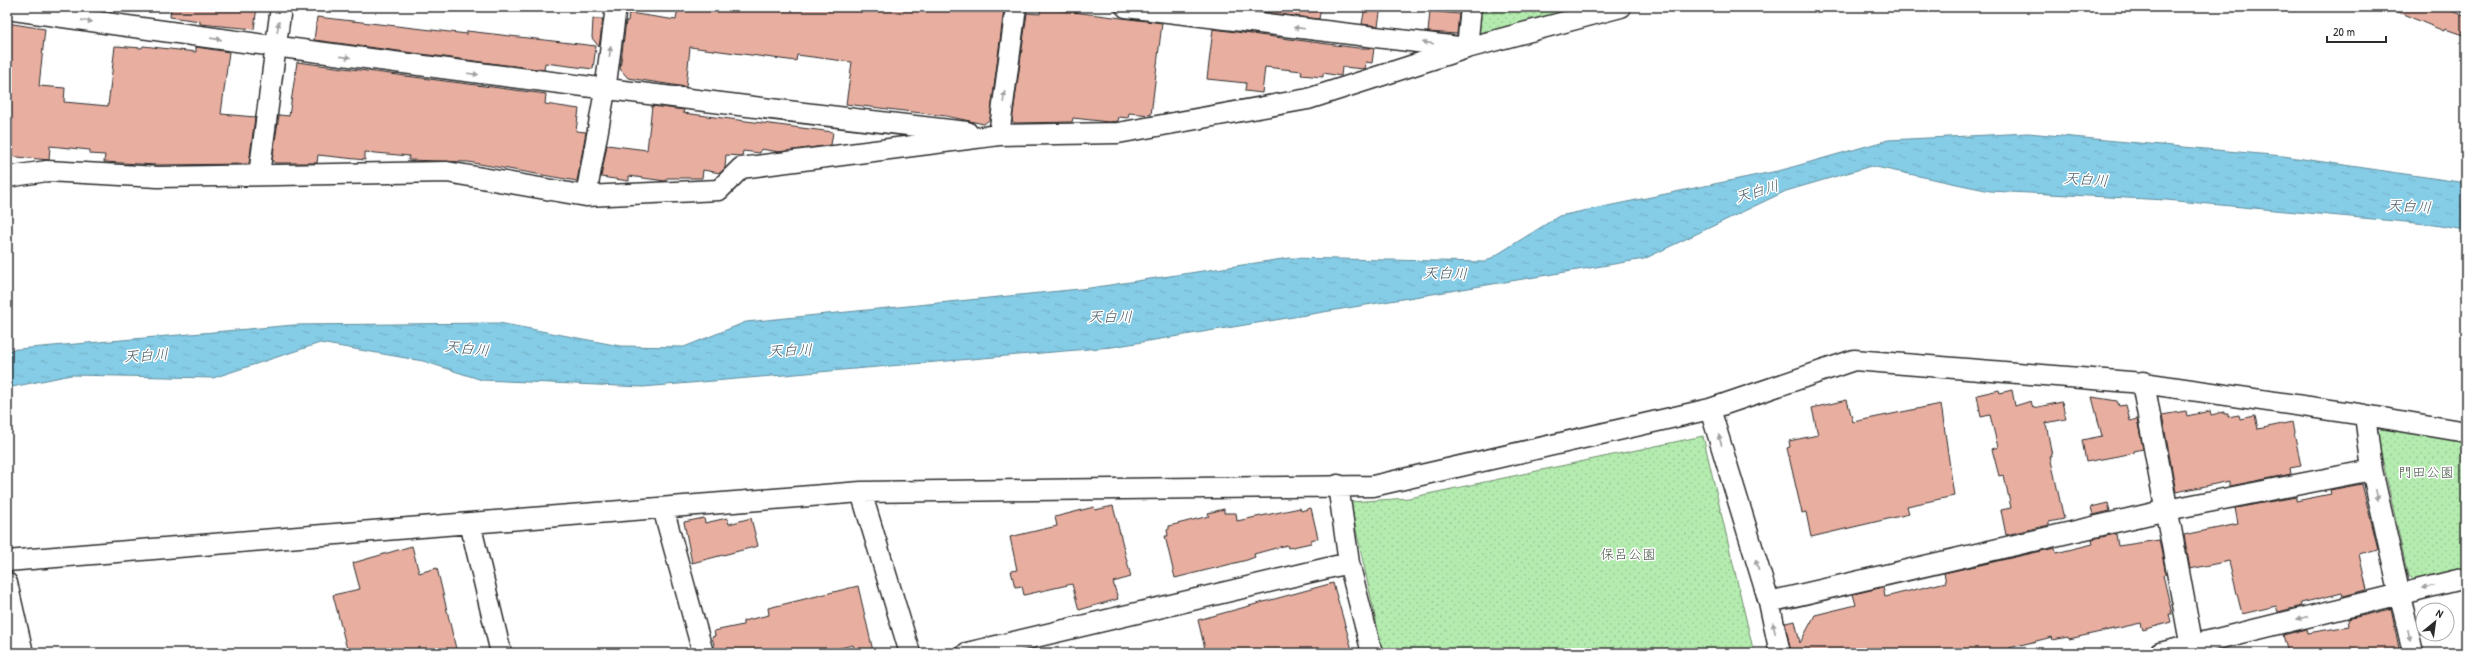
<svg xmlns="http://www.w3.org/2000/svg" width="2473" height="660" viewBox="0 0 2473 660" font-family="'Patrick Hand','Klee One',sans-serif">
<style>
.park{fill:url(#park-dots);stroke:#708c6d}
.water{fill:url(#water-ripples);stroke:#618c9b}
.building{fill:#e8afa1;stroke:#2b2b2b}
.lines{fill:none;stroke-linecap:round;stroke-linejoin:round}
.street-casing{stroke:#2b2b2b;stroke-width:23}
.secondary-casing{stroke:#2b2b2b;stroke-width:25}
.street{stroke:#fff;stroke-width:20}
.secondary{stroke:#fff;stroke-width:22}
.oneway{fill:#a0a0a0}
.labels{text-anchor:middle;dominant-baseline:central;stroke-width:3;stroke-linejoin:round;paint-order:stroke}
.park-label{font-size:14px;fill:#4d5b4c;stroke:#fff}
.water-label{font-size:15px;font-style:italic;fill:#465b63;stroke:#fff}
</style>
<defs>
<pattern id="park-dots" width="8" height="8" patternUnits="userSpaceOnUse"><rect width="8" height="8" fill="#b4ecaf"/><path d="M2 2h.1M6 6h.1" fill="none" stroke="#9bcb97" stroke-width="1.8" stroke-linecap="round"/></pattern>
<pattern id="water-ripples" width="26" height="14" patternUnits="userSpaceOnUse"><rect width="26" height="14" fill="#85cce6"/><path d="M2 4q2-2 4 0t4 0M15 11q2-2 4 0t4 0" fill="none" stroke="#73afc5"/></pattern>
</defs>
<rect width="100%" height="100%" fill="#fff"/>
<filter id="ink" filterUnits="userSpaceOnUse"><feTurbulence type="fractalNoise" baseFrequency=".025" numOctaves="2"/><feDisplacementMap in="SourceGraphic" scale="8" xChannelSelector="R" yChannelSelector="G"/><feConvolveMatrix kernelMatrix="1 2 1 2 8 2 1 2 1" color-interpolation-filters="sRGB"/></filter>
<g filter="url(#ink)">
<path class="park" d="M 1481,7 L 1598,7 L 1478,33 Z
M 2385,425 L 2466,436 L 2466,569 L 2414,581 L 2408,576 L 2377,434 Z
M 1703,436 L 1754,653 L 1383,653 L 1350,502 L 1409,498 Z"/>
<path class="water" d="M 2028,133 L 2283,156 L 2466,183 L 2466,230 L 2427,224 L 2166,200 L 1990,191 L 1871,166 L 1786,191 L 1644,259 L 1112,347 L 643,387 L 482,380 L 423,361 L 320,343 L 213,378 L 71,375 L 7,388 L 7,350 L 294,325 L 499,323 L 620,346 L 684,347 L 746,322 L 1090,288 L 1289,258 L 1485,262 L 1559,216 L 1782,170 L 1888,140 Z"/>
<path class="building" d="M 171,7 L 257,7 L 254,29 L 200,24 L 200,21 L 170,17 Z
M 678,7 L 989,7 L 1004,9 L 990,119 L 984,124 L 946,116 L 846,104 L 852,62 L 797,55 L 796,61 L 690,47 L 686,87 L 628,78 L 620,69 L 626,21 L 628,21 L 629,13 L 676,20 Z
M 1222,7 L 1321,7 L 1319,19 Z
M 1365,7 L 1381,7 L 1378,26 L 1362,24 Z
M 2386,7 L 2442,7 L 2466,17 L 2466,36 L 2445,29 L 2444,31 Z
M 1041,8 L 1162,23 L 1151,115 L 1129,113 L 1128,118 L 1119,117 L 1118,121 L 1109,122 L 1073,118 L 1072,122 L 1015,123 L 1012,121 L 1027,13 L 1040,14 Z
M 1430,11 L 1459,14 L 1457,34 L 1428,32 Z
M 317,17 L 467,34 L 467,31 L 596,46 L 593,69 L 545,63 L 544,70 L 314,40 Z
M 593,19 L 603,19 L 599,47 L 592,38 Z
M 7,23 L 45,29 L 39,86 L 65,88 L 64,102 L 108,106 L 115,46 L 142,48 L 143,46 L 196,52 L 196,47 L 229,52 L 221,114 L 255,117 L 249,164 L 157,165 L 104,162 L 105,155 L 90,154 L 90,150 L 50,146 L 49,160 L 7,156 Z
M 1213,29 L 1358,48 L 1374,48 L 1372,63 L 1366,62 L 1365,69 L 1342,67 L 1341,76 L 1323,73 L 1323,77 L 1301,75 L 1302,71 L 1265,67 L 1262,93 L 1245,91 L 1246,83 L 1207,79 Z
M 297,62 L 546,94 L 545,104 L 579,109 L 576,131 L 586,132 L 577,181 L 468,162 L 408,160 L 409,156 L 365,152 L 365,160 L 318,155 L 317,163 L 275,163 L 272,161 L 279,115 L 289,116 Z
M 652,106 L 684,110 L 683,113 L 833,132 L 831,145 L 779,152 L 761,149 L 760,153 L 743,151 L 742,156 L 726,155 L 725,168 L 720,173 L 703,170 L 702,178 L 667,178 L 665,181 L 629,176 L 629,181 L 601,177 L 607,145 L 647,150 Z
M 1999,390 L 2000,393 L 2012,390 L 2015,406 L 2031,401 L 2033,408 L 2062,402 L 2066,419 L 2046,423 L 2052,456 L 2050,456 L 2064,519 L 2049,522 L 2049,525 L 2006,535 L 2001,510 L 2011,508 L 2004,475 L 1999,476 L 1992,449 L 1998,447 L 1990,415 L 1981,417 L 1977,395 Z
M 2092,397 L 2117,401 L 2119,406 L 2126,405 L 2130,421 L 2137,419 L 2143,449 L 2134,451 L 2134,453 L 2086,462 L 2082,440 L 2102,436 Z
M 1847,400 L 1853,422 L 1941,404 L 1954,496 L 1907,506 L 1909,514 L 1811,537 L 1806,512 L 1802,513 L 1787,448 L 1790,447 L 1789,441 L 1818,435 L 1812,408 Z
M 2186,411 L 2187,416 L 2210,411 L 2211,415 L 2224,412 L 2224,414 L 2228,414 L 2228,417 L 2239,415 L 2240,419 L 2255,416 L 2258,429 L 2292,422 L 2301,466 L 2290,468 L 2291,474 L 2230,486 L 2230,481 L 2176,492 L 2162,415 Z
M 2362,484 L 2378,549 L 2359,554 L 2367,590 L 2343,596 L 2342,593 L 2301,603 L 2302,606 L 2278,612 L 2276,606 L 2242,614 L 2229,561 L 2190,569 L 2184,535 L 2238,524 L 2235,508 L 2296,497 L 2296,501 L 2331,494 L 2330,490 Z
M 2108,503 L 2110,511 L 2093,515 L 2091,507 Z
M 1113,506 L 1131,577 L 1113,582 L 1118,599 L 1079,610 L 1072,584 L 1024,595 L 1022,586 L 1015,587 L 1011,571 L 1017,570 L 1010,537 L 1057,526 L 1055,517 L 1094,507 L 1095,510 Z
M 1300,508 L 1301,511 L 1311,508 L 1318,538 L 1311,540 L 1311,543 L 1288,548 L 1287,545 L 1254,554 L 1255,557 L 1247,560 L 1175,578 L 1165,536 L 1168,536 L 1167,530 L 1169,529 L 1169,526 L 1209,516 L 1208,513 L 1224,509 L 1224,513 L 1236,513 L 1237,521 Z
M 704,518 L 705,523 L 727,518 L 729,524 L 751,518 L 758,546 L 692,563 L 684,522 Z
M 2116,534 L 2118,546 L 2159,540 L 2166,574 L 2163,575 L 2172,614 L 2169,614 L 2171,622 L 2143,630 L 2141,623 L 2069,639 L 2068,637 L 2053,640 L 2052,637 L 2009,648 L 2010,653 L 1791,653 L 1785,623 L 1795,621 L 1800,643 L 1815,615 L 1856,605 L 1853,594 L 1883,587 L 1885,597 L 1946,582 L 1944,573 L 2055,548 L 2056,553 L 2093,544 L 2092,539 Z
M 412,546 L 419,573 L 437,568 L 457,653 L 348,653 L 333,595 L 360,589 L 353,563 Z
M 1333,583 L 1353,653 L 1206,653 L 1198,620 Z
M 858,586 L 873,651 L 855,653 L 853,645 L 819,653 L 716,653 L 712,637 L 715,636 L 714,631 L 743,625 L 743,621 L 769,615 L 768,608 Z
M 2391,609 L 2400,653 L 2288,653 L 2283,635 L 2307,629 L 2308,633 L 2349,626 L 2348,619 Z"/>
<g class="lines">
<g class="street-casing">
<path id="street" d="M 1126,7 L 1467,48 L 1471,7
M 7,9 C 326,55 646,95 967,132
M 999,135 L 1016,7
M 259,175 L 281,7
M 7,177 L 47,171 L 158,177 L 447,172 L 586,196 L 719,190 L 741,168 L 999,135 L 1118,133 L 1308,99 L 1467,48 L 1621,7
M 586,196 L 605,91 L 616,7
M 1710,409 L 1769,602 L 1780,653
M 2365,415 L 2372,470 L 2413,653
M 1338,485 L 1349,563
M 861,492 L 910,653
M 663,508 L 703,653
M 470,523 L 861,492 L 1373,486 L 1710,409 L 1854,360 L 2143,383 L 2365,415 L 2466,432
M 7,561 L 470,523 L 501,653
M 7,583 L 23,653
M 1769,602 L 2167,510 L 2372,470
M 967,653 L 1349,563 L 1372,653
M 2160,653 L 2466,578"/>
</g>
<g class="secondary-casing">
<path id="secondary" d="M 2143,383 L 2193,653"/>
</g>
<use href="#street" class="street"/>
<use href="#secondary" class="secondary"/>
</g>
<defs><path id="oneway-solid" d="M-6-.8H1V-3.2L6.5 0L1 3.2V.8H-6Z"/></defs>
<g class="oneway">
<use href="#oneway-solid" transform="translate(87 21) rotate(8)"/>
<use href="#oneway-solid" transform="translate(278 27) rotate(-81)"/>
<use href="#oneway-solid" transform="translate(1299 28) rotate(-173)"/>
<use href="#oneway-solid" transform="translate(216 39) rotate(8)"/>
<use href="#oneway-solid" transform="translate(1428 43) rotate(-173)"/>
<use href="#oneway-solid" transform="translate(610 52) rotate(-83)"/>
<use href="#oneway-solid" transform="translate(345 57) rotate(7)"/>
<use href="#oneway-solid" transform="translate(473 74) rotate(7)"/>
<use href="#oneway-solid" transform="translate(1004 97) rotate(-82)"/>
<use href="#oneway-solid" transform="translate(1720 440) rotate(-107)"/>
<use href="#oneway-solid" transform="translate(2377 495) rotate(77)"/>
<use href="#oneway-solid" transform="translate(1757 565) rotate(-107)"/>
<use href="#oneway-solid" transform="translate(2428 587) rotate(167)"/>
<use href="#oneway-solid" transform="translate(2302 618) rotate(166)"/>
<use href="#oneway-solid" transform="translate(1774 628) rotate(-103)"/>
<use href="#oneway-solid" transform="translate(2409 635) rotate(78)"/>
</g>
</g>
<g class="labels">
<g class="park-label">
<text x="2426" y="471">門田公園</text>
<text x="1628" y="553">保呂公園</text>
</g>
<g class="water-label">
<text transform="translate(2086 179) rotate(4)">天白川</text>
<text transform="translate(1757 191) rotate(-17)">天白川</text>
<text transform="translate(2409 206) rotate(3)">天白川</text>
<text transform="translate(1445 273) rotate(1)">天白川</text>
<text x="1110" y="316">天白川</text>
<text transform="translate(467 348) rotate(6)">天白川</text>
<text transform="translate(790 350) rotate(-2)">天白川</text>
<text transform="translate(146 355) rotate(-3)">天白川</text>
</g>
</g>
<rect width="2473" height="660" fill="none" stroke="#fff" stroke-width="24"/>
<rect x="12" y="12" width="2449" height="636" fill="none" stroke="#2b2b2b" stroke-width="1.5" filter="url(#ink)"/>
<g transform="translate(2435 622) rotate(29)"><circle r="19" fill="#ffffff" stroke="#aaaaaa"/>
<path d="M0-3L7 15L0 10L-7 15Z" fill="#2b2b2b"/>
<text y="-6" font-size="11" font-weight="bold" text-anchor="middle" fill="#2b2b2b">N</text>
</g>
<path d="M2327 36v6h59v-6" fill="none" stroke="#2b2b2b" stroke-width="2"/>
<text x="2333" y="36" font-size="12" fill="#2b2b2b" stroke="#ffffff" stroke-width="3" paint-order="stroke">20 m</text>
</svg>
